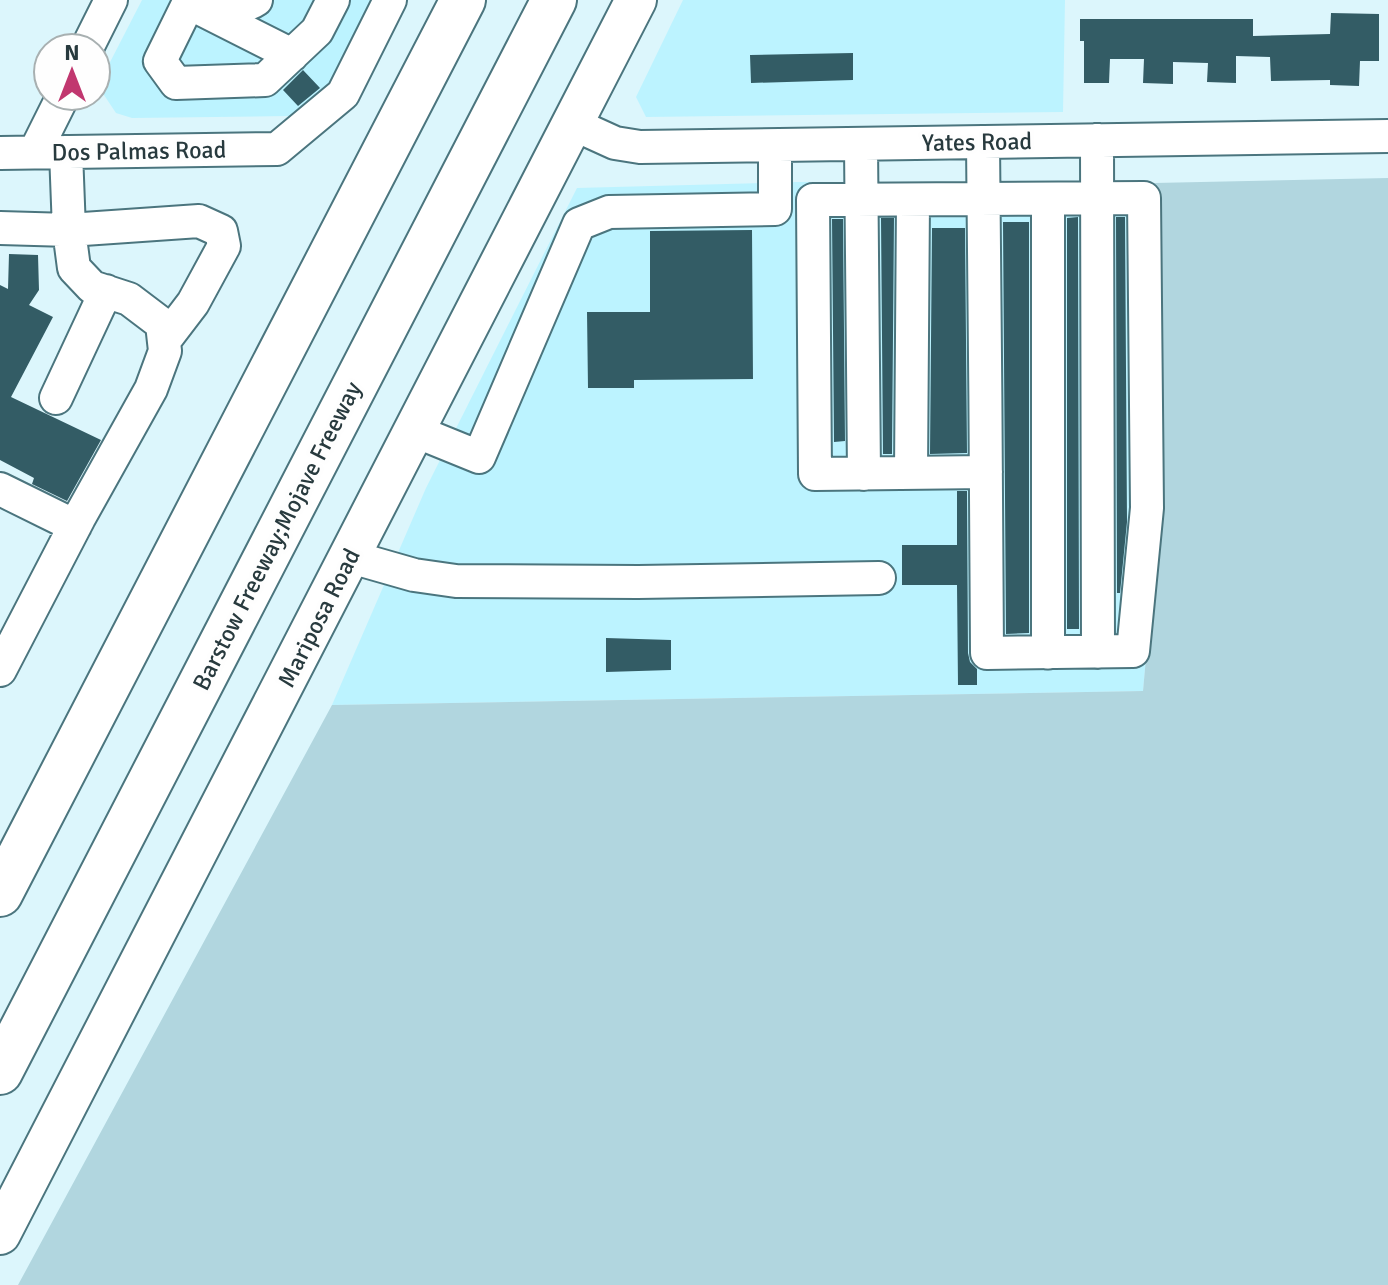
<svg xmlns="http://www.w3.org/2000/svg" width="1388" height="1285" viewBox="0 0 1388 1285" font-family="Signika,sans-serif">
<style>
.built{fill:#bcf3ff}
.green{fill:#b1d6df}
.building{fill:#335c65}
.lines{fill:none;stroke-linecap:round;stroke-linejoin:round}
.minor-casing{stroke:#4b757e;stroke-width:36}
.major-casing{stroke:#4b757e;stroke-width:44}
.highway-casing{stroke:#4b757e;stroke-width:48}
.minor{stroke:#fff;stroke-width:32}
.major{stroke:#fff;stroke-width:40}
.highway{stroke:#fff;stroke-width:44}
.labels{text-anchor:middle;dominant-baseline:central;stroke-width:8;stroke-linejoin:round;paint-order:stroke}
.street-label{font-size:24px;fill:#283a3e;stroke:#fefefe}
</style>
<rect width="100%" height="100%" fill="#dcf6fc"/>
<path class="built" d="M 142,0 L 400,0 L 350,98 L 289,116 L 132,118 L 116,113 L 104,95 L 104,85 L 107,68 Z
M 683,0 L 1065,0 L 1063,112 L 646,117 L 636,97 Z
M 797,182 L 1154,183 L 1159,514 L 1143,691 L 332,705 L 426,488 L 577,188 Z"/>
<path class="green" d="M 1388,178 L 1388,1285 L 18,1285 L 332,705 L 1143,691 L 1159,514 L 1154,183 Z"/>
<path class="building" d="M 1331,13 L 1379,14 L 1379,61 L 1360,61 L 1359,86 L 1330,85 L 1330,80 L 1271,81 L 1270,57 L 1236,56 L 1236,83 L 1207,82 L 1208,63 L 1173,62 L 1173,84 L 1143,83 L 1144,59 L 1110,59 L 1109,83 L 1084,83 L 1084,41 L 1080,41 L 1080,19 L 1253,19 L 1253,36 L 1330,34 Z
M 853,53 L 853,80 L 751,83 L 750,55 Z
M 303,70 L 320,88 L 298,106 L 283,90 Z
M 1078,217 L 1079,629 L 1067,629 L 1067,218 Z
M 1116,217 L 1125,217 L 1127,522 L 1120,593 L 1117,593 Z
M 881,218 L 894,218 L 892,454 L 883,454 Z
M 832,219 L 843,219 L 845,441 L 834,442 Z
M 1003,222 L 1029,222 L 1029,633 L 1006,634 Z
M 932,228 L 965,228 L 967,453 L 930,454 Z
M 752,230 L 753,379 L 634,380 L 634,388 L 588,388 L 587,312 L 650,312 L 650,231 Z
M 9,254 L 38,255 L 39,290 L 29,305 L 53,317 L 11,397 L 101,440 L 67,501 L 32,484 L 34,478 L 0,460 L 0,285 L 8,289 Z
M 957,491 L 967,491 L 968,653 L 970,662 L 977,669 L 977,685 L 958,685 L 957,585 L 902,585 L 902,545 L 957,545 Z
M 606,638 L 671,640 L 671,670 L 606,672 Z"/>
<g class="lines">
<g class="minor-casing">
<path id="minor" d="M 190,0 L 160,61 L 176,83 L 265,80 L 317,31 L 333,0
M 228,0 C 238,5 246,7 256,0
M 189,3 L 292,55
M 87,48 L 111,0
M 571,123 L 615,143 L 640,147 L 1388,136
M 1097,140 L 1098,652
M 983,142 C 985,312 986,483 987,653 L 1133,651 L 1147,508 L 1144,198 C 1034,199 923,199 813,200 L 815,474 L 986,472
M 861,145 L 864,474
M 35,152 L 63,96
M 0,153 L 277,149 L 343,94 L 390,0
M 1048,199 L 1048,653
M 0,228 L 69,230 L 199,221 L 221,231 L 224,246 L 193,303 L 164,341
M 56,398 L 106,291
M 415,431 L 479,457 L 579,224 L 609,212 L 775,209 L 775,146
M 911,473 L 913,200
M 0,489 L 75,526
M 351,557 L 414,575 L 456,581 L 638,582 L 879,578
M 0,670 L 79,518 L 151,389 L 165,351 L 162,324 L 129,299 L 92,287 L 74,268 L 69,230 L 66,152"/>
</g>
<g class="major-casing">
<path id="major" d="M 0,1234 L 636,0"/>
</g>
<g class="highway-casing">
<path id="highway" d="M 0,894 L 463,0
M 0,1072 L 554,0"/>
</g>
<use href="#minor" class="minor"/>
<use href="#major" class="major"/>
<use href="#highway" class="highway"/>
</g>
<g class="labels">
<g class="street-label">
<text transform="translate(977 142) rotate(-1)">Yates Road</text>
<text transform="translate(139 151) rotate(-1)">Dos Palmas Road</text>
<text transform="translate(277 536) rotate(-63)">Barstow Freeway;Mojave Freeway</text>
<text transform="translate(319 618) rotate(-63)">Mariposa Road</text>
</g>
</g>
<g transform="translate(72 72)"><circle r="38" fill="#fefefe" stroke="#a8b0b1" stroke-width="2"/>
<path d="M0-6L14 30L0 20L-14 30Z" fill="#c1376f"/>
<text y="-12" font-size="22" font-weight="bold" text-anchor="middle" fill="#283a3e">N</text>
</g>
</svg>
